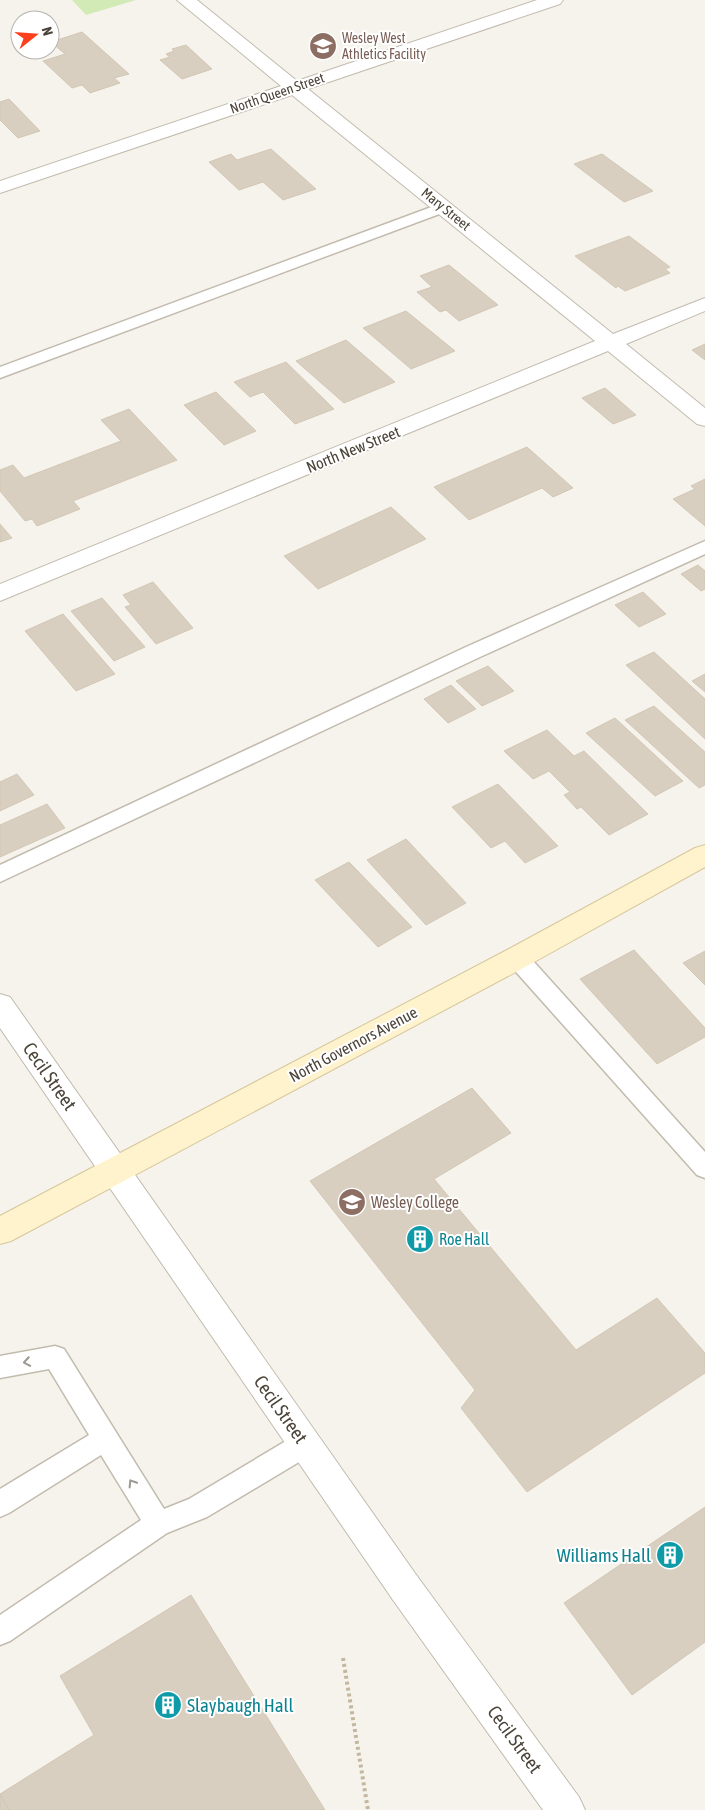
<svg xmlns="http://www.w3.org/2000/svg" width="705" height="1810" viewBox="0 0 705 1810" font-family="'Asap Condensed',sans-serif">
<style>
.green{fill:#d2eab5}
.building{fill:#d8cfc1;stroke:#d3c7b4}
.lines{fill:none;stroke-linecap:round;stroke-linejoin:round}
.service-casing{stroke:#c2bbae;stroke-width:3}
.pedestrian-casing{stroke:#c2bbae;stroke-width:2}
.minor-casing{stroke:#c2bbae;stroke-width:2}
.secondary-casing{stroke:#d6c79b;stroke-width:2}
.path{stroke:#c4b79f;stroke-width:4;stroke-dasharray:3 3;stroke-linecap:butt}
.service{fill:#fff;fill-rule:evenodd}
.pedestrian{fill:#fff;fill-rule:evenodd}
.minor{fill:#fff;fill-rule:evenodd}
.secondary{fill:#fff3cd;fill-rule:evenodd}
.oneway{stroke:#9c9892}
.labels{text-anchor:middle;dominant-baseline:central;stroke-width:4;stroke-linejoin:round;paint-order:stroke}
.far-education-label{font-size:14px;fill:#785e54;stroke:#fff;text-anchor:start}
.far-street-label{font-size:14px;fill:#4b4439;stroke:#fff}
.street-label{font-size:16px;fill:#4b4439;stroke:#fff}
.education-label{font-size:16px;fill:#785e54;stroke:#fff;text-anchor:start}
.culture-label{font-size:16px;fill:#0d838f;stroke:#fff;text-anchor:start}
.near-street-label{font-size:19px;fill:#4b4439;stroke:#fff}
.near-culture-label{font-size:19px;fill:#0d838f;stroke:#fff;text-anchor:end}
</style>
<rect width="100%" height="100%" fill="#f6f3ec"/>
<path class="green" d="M 72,0 L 136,0 L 86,15 Z"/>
<path class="building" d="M 82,32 L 129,74 L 114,78 L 120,83 L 90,93 L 82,85 L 72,88 L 43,61 L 65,54 L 51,42 Z
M 186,45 L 212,69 L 182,79 L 160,60 L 170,57 L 166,54 L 174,51 L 172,49 Z
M 9,99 L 40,131 L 18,138 L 0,120 L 0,102 Z
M 271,149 L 316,189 L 283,200 L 263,182 L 239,190 L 209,162 L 231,154 L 237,160 Z
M 602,154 L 653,191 L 624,202 L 574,164 Z
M 629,236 L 670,267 L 665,269 L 670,273 L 625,291 L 618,286 L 616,288 L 575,256 Z
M 449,265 L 498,305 L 459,321 L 446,310 L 440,312 L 417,292 L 432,287 L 420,276 Z
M 406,311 L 455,351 L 411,369 L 363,328 Z
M 346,340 L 395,382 L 344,403 L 296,361 Z
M 705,344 L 705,360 L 692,350 Z
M 286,362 L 334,409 L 295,424 L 263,392 L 250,397 L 234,382 Z
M 605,388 L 636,415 L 613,424 L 582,398 Z
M 216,392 L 256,431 L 224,445 L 184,405 Z
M 129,409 L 177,460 L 73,501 L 80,509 L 37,526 L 32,519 L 25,521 L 0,491 L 0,470 L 13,465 L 24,478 L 121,441 L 101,420 Z
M 527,447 L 573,488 L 553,497 L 542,488 L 469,520 L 434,487 Z
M 705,479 L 705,526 L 673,499 L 695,489 L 691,486 Z
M 391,507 L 426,539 L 318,589 L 284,556 Z
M 0,524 L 12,538 L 0,542 Z
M 698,565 L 705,571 L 705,589 L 701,591 L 681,574 Z
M 153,582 L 193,628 L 156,644 L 125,607 L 131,605 L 123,595 Z
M 643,592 L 666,614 L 639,627 L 615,605 Z
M 102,598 L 145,647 L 114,661 L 71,611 Z
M 63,614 L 115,674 L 76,691 L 25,631 Z
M 654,652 L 705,699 L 705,739 L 626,665 Z
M 488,666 L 514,691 L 482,706 L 456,681 Z
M 705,674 L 705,692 L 692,681 Z
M 451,685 L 476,709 L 448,723 L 424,699 Z
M 654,706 L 705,752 L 705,785 L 699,788 L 625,720 Z
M 615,718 L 683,781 L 655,796 L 586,733 Z
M 547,730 L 574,756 L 584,751 L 648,814 L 609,835 L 581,807 L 577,809 L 564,795 L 570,792 L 549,771 L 533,779 L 504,751 Z
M 17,774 L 34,795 L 0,811 L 0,782 Z
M 498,784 L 558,846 L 525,863 L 505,841 L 491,848 L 452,807 Z
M 47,804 L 65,828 L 0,857 L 0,825 Z
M 406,839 L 466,903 L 426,925 L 367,860 Z
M 349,862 L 412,927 L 378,947 L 315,880 Z
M 634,950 L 705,1028 L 705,1037 L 657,1064 L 580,979 Z
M 705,951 L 705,985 L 683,963 Z
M 472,1088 L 511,1133 L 434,1179 L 576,1350 L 657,1298 L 705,1353 L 705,1373 L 527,1492 L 461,1408 L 475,1390 L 310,1181 Z
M 705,1507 L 705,1642 L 632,1695 L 564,1603 Z
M 191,1595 L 325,1810 L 9,1810 L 0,1794 L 94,1735 L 60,1676 Z
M 0,1794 L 9,1810 L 0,1810 Z"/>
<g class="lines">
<g class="service-casing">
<path id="service" d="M 445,202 L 450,204 L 453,207 L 450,210 L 0,378 L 0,367 Z
M 705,541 L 705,554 L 480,657 L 0,882 L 0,865 L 466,647 Z
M 517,950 L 525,952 L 705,1152 L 705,1178 L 697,1175 L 509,964 L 506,958 L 509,952 Z
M 55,1346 L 64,1349 L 164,1509 L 189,1499 L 296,1435 L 305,1432 L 314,1435 L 318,1444 L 314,1453 L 207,1517 L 167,1533 L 10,1641 L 0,1645 L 0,1615 L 141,1520 L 101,1455 L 9,1513 L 0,1517 L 0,1489 L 89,1435 L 49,1369 L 0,1378 L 0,1356 Z"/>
</g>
<g class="pedestrian-casing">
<path id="pedestrian" d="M 405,1571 L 417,1576 L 579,1797 L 585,1810 L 543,1810 L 393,1600 L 387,1588 L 393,1576 Z"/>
</g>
<g class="minor-casing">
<path id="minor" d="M 177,0 L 197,0 L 297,81 L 537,0 L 563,0 L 560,4 L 308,89 L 613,334 L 705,298 L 705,311 L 626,344 L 705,408 L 705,426 L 697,424 L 608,351 L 0,601 L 0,584 L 595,341 L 292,95 L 0,193 L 0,181 L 281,86 Z
M 0,994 L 10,997 L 417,1576 L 423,1588 L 417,1600 L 405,1605 L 393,1600 L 0,1028 Z"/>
</g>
<g class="secondary-casing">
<path id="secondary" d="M 705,845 L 705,867 L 527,966 L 11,1241 L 0,1244 L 0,1216 L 507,950 L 695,848 Z"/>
</g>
<path class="path" d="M 343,1658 L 368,1810"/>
<use href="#service" class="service"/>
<use href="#pedestrian" class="pedestrian"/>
<use href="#minor" class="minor"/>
<use href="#secondary" class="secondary"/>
</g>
<defs><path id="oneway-chevron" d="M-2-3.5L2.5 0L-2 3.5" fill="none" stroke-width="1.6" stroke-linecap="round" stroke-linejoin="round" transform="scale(1.25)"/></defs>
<g class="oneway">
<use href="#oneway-chevron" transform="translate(27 1362) rotate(170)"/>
<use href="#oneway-chevron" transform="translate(132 1483) rotate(-122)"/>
</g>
<defs>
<g id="university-disc" transform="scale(1.4375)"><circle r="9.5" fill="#8d6e63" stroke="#fff"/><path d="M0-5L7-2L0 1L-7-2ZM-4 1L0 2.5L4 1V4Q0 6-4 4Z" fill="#fff"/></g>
<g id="building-disc" transform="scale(1.4375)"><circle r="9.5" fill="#0f9aa8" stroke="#fff"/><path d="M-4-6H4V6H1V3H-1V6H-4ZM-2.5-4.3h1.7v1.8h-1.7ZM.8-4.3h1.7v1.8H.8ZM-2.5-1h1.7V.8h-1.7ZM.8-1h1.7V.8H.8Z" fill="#fff"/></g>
</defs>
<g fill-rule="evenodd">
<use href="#university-disc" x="323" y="46"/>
<use href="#university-disc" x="352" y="1202"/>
<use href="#building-disc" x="420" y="1239"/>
<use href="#building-disc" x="670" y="1555"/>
<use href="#building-disc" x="168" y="1705"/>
</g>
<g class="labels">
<g class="far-education-label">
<text x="342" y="38">Wesley West<tspan x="342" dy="16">Athletics Facility</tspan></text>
</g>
<g class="far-street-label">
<text transform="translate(277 93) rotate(-19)">North Queen Street</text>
<text transform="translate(446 209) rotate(39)">Mary Street</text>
</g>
<g class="street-label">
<text transform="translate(353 449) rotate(-22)">North New Street</text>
<text transform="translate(353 1044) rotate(-28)">North Governors Avenue</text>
</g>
<g class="education-label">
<text x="371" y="1202">Wesley College</text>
</g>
<g class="culture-label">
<text x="439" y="1239">Roe Hall</text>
</g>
<g class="near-street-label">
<text transform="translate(50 1076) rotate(55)">Cecil Street</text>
<text transform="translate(281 1409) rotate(55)">Cecil Street</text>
<text transform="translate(515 1739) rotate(54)">Cecil Street</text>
</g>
<g class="near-culture-label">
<text x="651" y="1555">Williams Hall</text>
<text x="187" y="1705" text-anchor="start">Slaybaugh Hall</text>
</g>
</g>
<g transform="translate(35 35) rotate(73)"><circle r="24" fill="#ffffff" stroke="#b7b4b0"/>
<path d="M0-4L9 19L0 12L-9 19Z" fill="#fc3f1d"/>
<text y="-8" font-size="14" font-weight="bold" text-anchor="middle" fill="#4b4439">N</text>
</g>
</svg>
